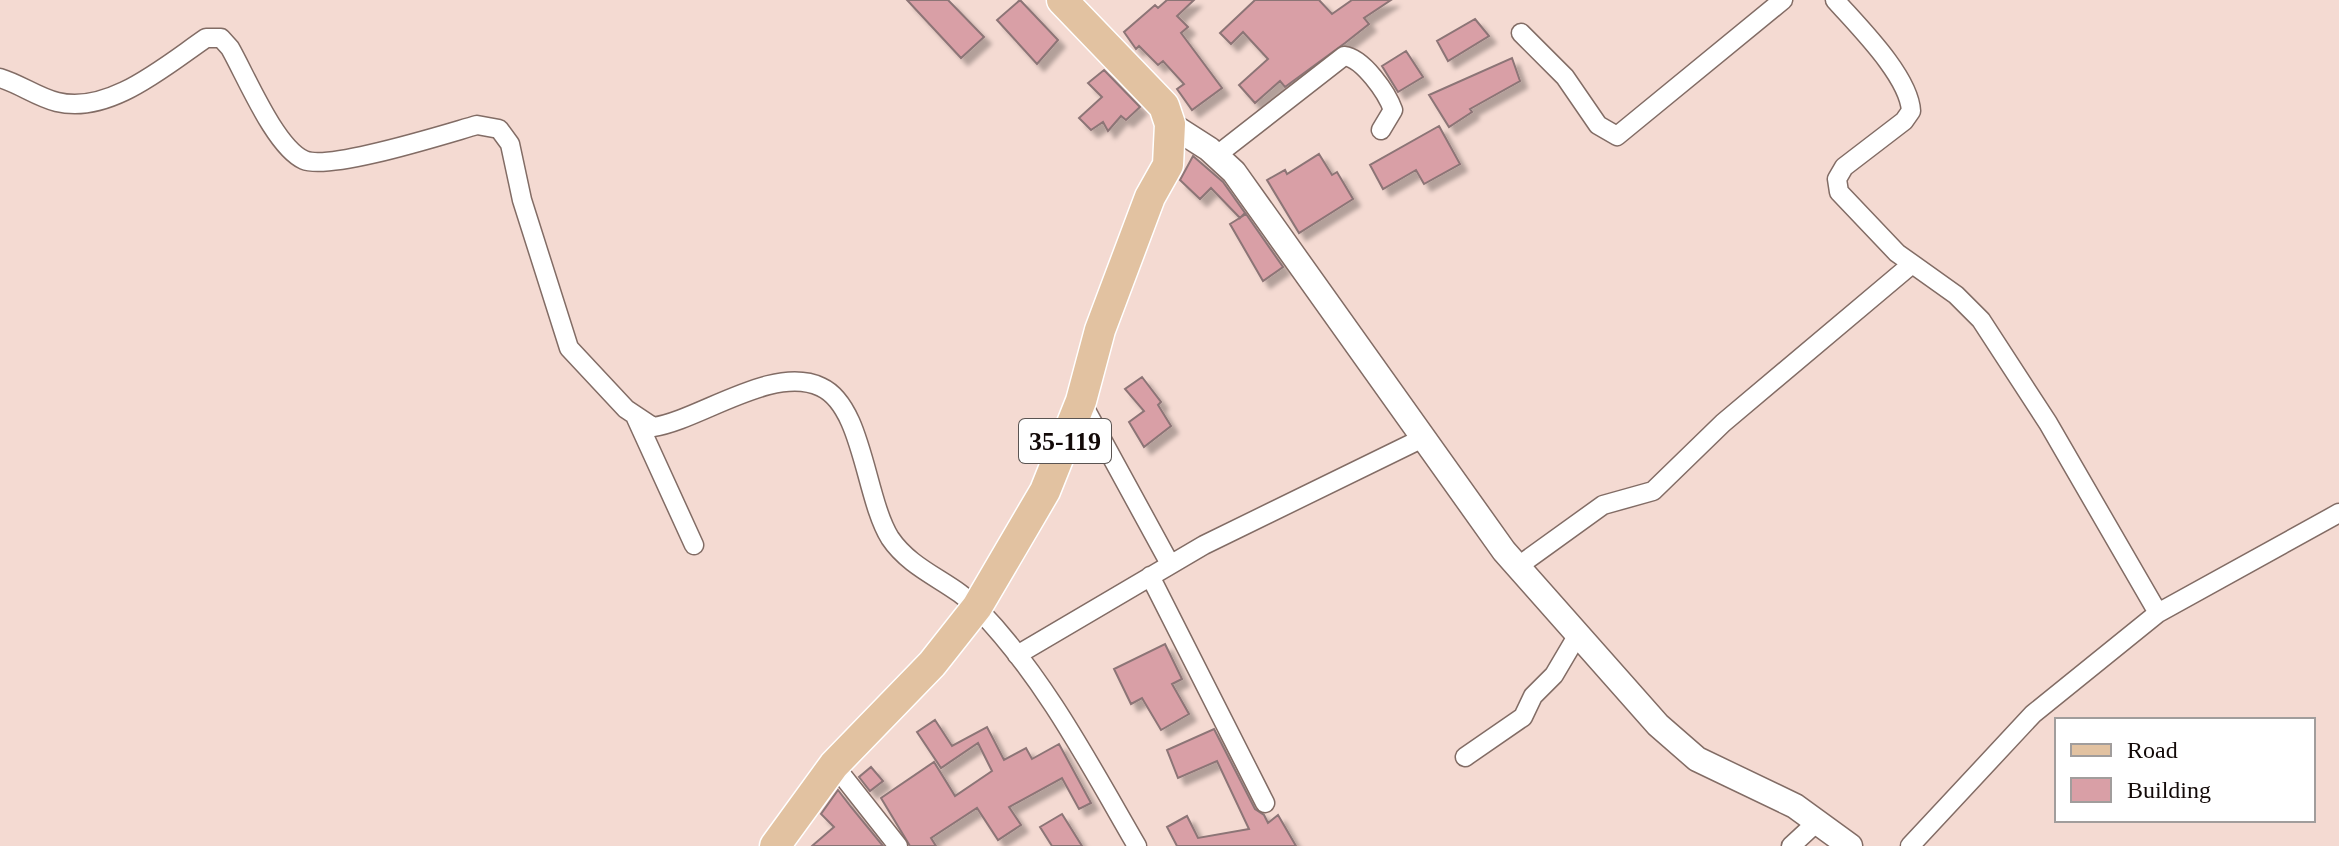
<svg xmlns="http://www.w3.org/2000/svg" width="2339" height="846" viewBox="0 0 2339 846" font-family="'Times New Roman',serif">
<style>
.building{fill:#d99fa6;stroke:#8c7476;stroke-width:2;filter:url(#shadow)}
.lines{fill:none;stroke-linecap:round;stroke-linejoin:round}
.minor-casing{stroke:#826c65;stroke-width:21}
.tertiary-casing{stroke:#826c65;stroke-width:27}
.primary-casing{stroke:#fff;stroke-width:33}
.minor{stroke:#fff;stroke-width:18}
.tertiary{stroke:#fff;stroke-width:24}
.primary{stroke:#e2c2a1;stroke-width:30}
.labels{text-anchor:middle;dominant-baseline:central;stroke-width:6;stroke-linejoin:round;paint-order:stroke}
.shield{fill:#fff;stroke:#5a5452;stroke-width:2}
.shield-label{font-size:26px;font-weight:bold;fill:#130a08}
</style>
<defs>
<filter id="shadow"><feDropShadow dx="7" dy="7" stdDeviation="2" flood-color="#0004"/></filter>
</defs>
<rect width="100%" height="100%" fill="#f4dad2"/>
<path class="building" d="M 907,0 L 948,0 L 984,37 L 961,58 Z
M 1020,0 L 1058,40 L 1037,64 L 997,20 Z
M 1167,0 L 1194,0 L 1177,16 L 1188,27 L 1181,33 L 1222,88 L 1192,110 L 1177,89 L 1184,84 L 1163,61 L 1158,65 L 1139,46 L 1136,49 L 1124,32 L 1155,5 L 1158,8 Z
M 1255,0 L 1319,0 L 1332,14 L 1352,0 L 1391,0 L 1364,18 L 1369,24 L 1345,43 L 1285,87 L 1280,81 L 1255,103 L 1239,85 L 1268,59 L 1243,32 L 1231,44 L 1220,33 Z
M 1475,19 L 1489,36 L 1448,61 L 1437,41 Z
M 1406,51 L 1423,77 L 1398,92 L 1382,66 Z
M 1512,58 L 1520,81 L 1470,109 L 1472,112 L 1449,127 L 1429,95 Z
M 1104,70 L 1140,107 L 1126,120 L 1121,116 L 1108,131 L 1103,122 L 1091,130 L 1079,118 L 1102,97 L 1088,83 Z
M 1439,126 L 1460,164 L 1424,184 L 1416,170 L 1383,189 L 1370,165 Z
M 1319,154 L 1332,175 L 1337,172 L 1353,199 L 1299,233 L 1267,180 L 1285,170 L 1287,174 Z
M 1193,156 L 1223,182 L 1245,213 L 1240,218 L 1211,188 L 1200,199 L 1180,180 Z
M 1246,214 L 1283,267 L 1263,281 L 1230,224 Z
M 1142,377 L 1161,402 L 1158,405 L 1171,426 L 1144,447 L 1129,422 L 1144,411 L 1125,389 Z
M 1165,644 L 1182,679 L 1172,684 L 1189,714 L 1161,730 L 1142,698 L 1131,704 L 1114,669 Z
M 935,720 L 952,746 L 987,727 L 1004,760 L 1026,748 L 1032,759 L 1059,744 L 1091,803 L 1079,809 L 1062,778 L 1009,807 L 1021,825 L 998,840 L 977,808 L 931,838 L 936,846 L 910,846 L 881,798 L 934,762 L 955,796 L 992,771 L 978,743 L 941,768 L 917,732 Z
M 1214,729 L 1255,809 L 1264,815 L 1268,823 L 1278,815 L 1296,846 L 1177,846 L 1167,827 L 1187,816 L 1198,838 L 1249,829 L 1217,761 L 1178,778 L 1167,750 Z
M 871,767 L 883,781 L 870,791 L 859,777 Z
M 838,790 L 851,807 L 883,846 L 812,846 L 834,827 L 821,814 Z
M 1062,814 L 1082,846 L 1052,846 L 1040,827 Z"/>
<g class="lines">
<g class="minor-casing">
<path id="minor" d="M 1835,0 C 1858,26 1909,76 1911,111 L 1904,121 L 1844,167 L 1837,179 L 1839,192 L 1897,253 L 1956,295 L 1981,320 L 2048,423 L 2158,613
M 1521,33 L 1565,77 L 1598,125 L 1617,136 L 1783,0
M 0,78 C 20,84 37,97 57,102 C 109,115 165,66 206,38 L 221,38 L 230,48 C 246,76 275,147 304,160 C 330,171 445,134 477,125 L 499,129 L 510,144 L 522,200 L 569,348 L 626,409 L 653,427 C 700,420 773,364 821,387 C 863,406 865,498 890,538 C 913,572 952,581 979,610 C 1044,677 1090,765 1137,846
M 1217,155 L 1344,56 C 1363,58 1387,93 1393,110 L 1381,130
M 1081,401 L 1170,564
M 636,418 L 694,545
M 1517,567 L 1603,505 L 1653,491 L 1723,423 L 1912,264
M 1150,576 L 1265,803
M 1017,655 L 1204,545 L 1423,438
M 1465,757 L 1523,717 L 1533,696 L 1554,675 L 1577,636
M 834,765 L 898,846
M 1791,846 L 1817,822
M 1910,846 L 2033,714 L 2158,613 L 2339,513"/>
</g>
<g class="tertiary-casing">
<path id="tertiary" d="M 1170,124 L 1209,149 L 1234,172 L 1504,551 L 1658,725 L 1697,759 L 1795,806 L 1850,846"/>
</g>
<g class="primary-casing">
<path id="primary" d="M 775,846 L 834,765 L 932,664 L 977,607 L 1045,491 L 1081,401 L 1100,330 L 1150,197 L 1168,165 L 1170,124 L 1164,106 L 1062,0"/>
</g>
<use href="#minor" class="minor"/>
<use href="#tertiary" class="tertiary"/>
<use href="#primary" class="primary"/>
</g>
<g class="labels">
<rect class="shield" x="1019" y="419" width="92" height="44" rx="6"/>
<g class="shield-label">
<text x="1065" y="441">35-119</text>
</g>
</g>
<rect x="2055" y="718" width="260" height="104" fill="#ffffff" stroke="#a19d9c" stroke-width="2"/>
<rect x="2071" y="744" width="40" height="12" fill="#e2c2a1" stroke="#a19d9c" stroke-width="2"/>
<text x="2127" y="758" font-size="24" fill="#130a08">Road</text>
<rect x="2071" y="778" width="40" height="24" fill="#d99fa6" stroke="#a19d9c" stroke-width="2"/>
<text x="2127" y="798" font-size="24" fill="#130a08">Building</text>
</svg>
